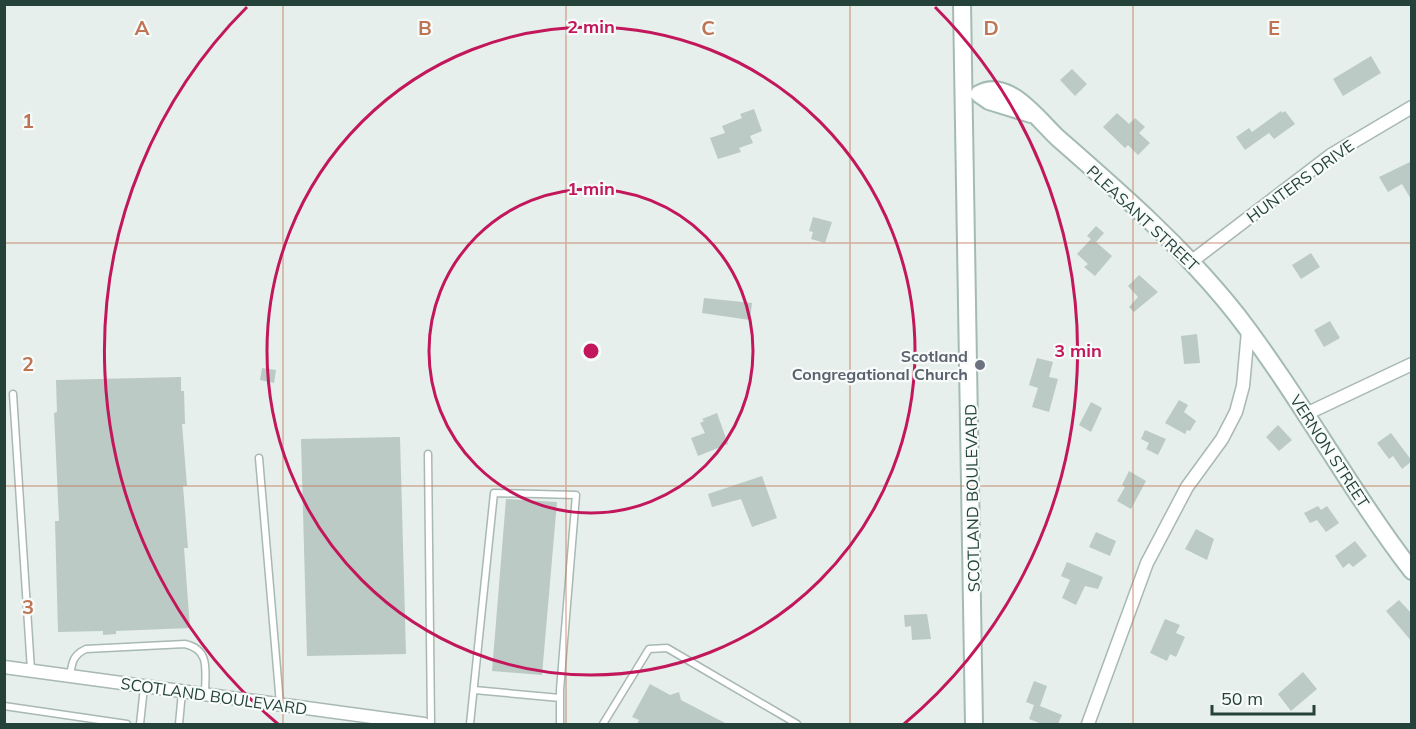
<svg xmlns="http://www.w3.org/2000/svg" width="1416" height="729" viewBox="0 0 1416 729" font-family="Mulish,sans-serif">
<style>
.building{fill:#bbcac4}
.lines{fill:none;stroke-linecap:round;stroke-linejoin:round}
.lane-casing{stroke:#a8b8b2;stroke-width:9}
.street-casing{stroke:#a8b8b2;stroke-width:15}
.secondary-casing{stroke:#a4bbb3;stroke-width:20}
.lane{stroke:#fff;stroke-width:6}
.street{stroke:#fff;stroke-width:12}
.secondary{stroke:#fff;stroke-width:16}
.grid{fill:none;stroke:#c07456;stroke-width:1.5;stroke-opacity:0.55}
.ring{fill:none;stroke:#c2185b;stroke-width:3}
.worship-dot{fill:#6b7280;stroke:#f7fbf9;stroke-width:2}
.labels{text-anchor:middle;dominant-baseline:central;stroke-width:4.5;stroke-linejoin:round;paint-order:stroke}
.street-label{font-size:16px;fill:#24423a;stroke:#f7fbf9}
.worship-label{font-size:16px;font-weight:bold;fill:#5b616d;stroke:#f7fbf9;text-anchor:end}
.grid-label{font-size:20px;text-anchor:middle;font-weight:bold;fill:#c07456;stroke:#f7fbf9;stroke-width:4.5;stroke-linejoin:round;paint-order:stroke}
.centre{fill:#c2185b;stroke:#f7fbf9;stroke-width:3}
.ring-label{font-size:18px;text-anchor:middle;font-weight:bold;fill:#c2185b;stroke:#f7fbf9;stroke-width:4.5;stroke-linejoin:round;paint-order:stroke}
</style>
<rect width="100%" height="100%" fill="#e6efeb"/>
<path class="building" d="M 1371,56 L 1381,73 L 1343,96 L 1333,79 Z
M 1072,69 L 1087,84 L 1075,96 L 1060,80 Z
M 754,109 L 762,131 L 750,136 L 753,143 L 739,148 L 741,152 L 718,159 L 710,138 L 725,133 L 722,126 L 742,118 L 740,114 Z
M 1281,111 L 1282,113 L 1285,111 L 1295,124 L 1274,139 L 1269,133 L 1245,150 L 1236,137 L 1249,128 L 1252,132 Z
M 1117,113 L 1129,124 L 1135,118 L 1145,127 L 1139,133 L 1150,143 L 1138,155 L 1128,145 L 1125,148 L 1103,127 Z
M 1412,161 L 1412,201 L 1402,184 L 1388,192 L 1379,177 Z
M 813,217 L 832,222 L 825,243 L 811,239 L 813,232 L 809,231 Z
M 1096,226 L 1104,233 L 1096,242 L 1112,256 L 1095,276 L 1084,267 L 1088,264 L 1077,254 L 1091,239 L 1087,236 Z
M 1311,253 L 1320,267 L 1301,279 L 1292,265 Z
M 1139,275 L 1158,292 L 1134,312 L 1129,307 L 1138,297 L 1128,286 Z
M 704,298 L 752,303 L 750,320 L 702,313 Z
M 1330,321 L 1340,338 L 1324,347 L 1314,330 Z
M 1197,334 L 1200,363 L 1184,364 L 1181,336 Z
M 1037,358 L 1053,362 L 1049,377 L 1058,379 L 1049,412 L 1032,407 L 1038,388 L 1029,385 Z
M 262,368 L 276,370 L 274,383 L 260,380 Z
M 181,377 L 181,391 L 184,391 L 185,424 L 182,424 L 187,486 L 183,486 L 188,548 L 184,548 L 190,628 L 116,631 L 116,634 L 103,635 L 103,631 L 58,632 L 55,521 L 59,521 L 54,413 L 57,412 L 56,380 Z
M 1179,400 L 1188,405 L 1184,412 L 1196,421 L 1190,431 L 1187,430 L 1185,434 L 1165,423 Z
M 1091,402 L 1102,408 L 1091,432 L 1079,425 Z
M 717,413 L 728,444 L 698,456 L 691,438 L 705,433 L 700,423 L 704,421 L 702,419 Z
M 1278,425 L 1292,440 L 1279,451 L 1266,437 Z
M 1145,430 L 1166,439 L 1158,455 L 1146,449 L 1149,443 L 1141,439 Z
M 1391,433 L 1412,461 L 1402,469 L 1393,456 L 1389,459 L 1377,443 Z
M 400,437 L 406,654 L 307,656 L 301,439 Z
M 1129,471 L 1146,481 L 1131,509 L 1117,501 L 1125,487 L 1122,485 Z
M 762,476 L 777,518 L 752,527 L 741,499 L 712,507 L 708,494 Z
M 506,499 L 557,502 L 542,675 L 492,671 Z
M 1318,506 L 1321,510 L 1327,506 L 1339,523 L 1326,532 L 1317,520 L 1310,523 L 1304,513 Z
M 1196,529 L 1214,539 L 1207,560 L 1185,549 Z
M 1096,532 L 1116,541 L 1110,556 L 1089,547 Z
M 1355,541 L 1367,556 L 1353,567 L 1349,563 L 1343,568 L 1335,556 Z
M 1067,562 L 1103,577 L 1098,589 L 1085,586 L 1076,605 L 1062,598 L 1070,580 L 1061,576 Z
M 1399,600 L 1412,614 L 1412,642 L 1386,611 Z
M 927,614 L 931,639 L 912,640 L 911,626 L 905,627 L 904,615 Z
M 1165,619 L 1180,625 L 1176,633 L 1185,637 L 1176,657 L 1170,654 L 1167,661 L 1150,653 Z
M 1303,672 L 1317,689 L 1291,711 L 1278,694 Z
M 1034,681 L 1047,686 L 1040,706 L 1062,715 L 1058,724 L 1042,724 L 1029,719 L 1034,705 L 1026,702 Z
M 650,684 L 670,695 L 679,692 L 681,700 L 727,724 L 637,724 L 639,720 L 632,717 Z"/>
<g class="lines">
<g class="lane-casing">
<path id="lane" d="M 13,394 L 31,670
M 428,454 L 431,724
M 259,458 L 280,704
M 70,676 C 72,662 73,655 86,649 L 185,644 C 211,650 205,671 205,694
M 474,690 L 560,698
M 4,706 L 127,724
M 140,724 L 144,687
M 179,724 L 182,692
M 470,724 L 494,493 L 576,495 L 560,690 L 560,724
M 603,724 L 649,649 L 667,648 L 797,724"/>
</g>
<g class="street-casing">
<path id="street" d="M 1192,261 L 1331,155 L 1412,107
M 1306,414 L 1412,364
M 4,667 L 424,724
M 1088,724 L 1147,563 L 1187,487 L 1222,439 L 1236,412 L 1243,386 L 1248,331"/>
</g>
<g class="secondary-casing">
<path id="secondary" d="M 962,4 L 974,724
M 1031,114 L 989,101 L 979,94 C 1009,77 1039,121 1059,139 C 1122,194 1185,249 1237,315 C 1300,397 1349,489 1412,571"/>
</g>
<use href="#lane" class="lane"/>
<use href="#street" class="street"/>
<use href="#secondary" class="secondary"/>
</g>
<path class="grid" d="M 283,4 L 283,724M 566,4 L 566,724M 850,4 L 850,724M 1133,4 L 1133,724M 4,243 L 1412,243M 4,486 L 1412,486"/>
<g class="ring">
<circle cx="591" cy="351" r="162"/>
<circle cx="591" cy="351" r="324"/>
<path d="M278 724A487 487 0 0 1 247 7M935 7A487 487 0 0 1 904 724"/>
</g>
<circle class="worship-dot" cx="980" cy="365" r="6"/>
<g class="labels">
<g class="street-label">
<text transform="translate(1300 181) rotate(-36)">HUNTERS DRIVE</text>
<text transform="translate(1143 218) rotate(43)">PLEASANT STREET</text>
<text transform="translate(1330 451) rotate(57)">VERNON STREET</text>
<text transform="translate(972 498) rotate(-91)">SCOTLAND BOULEVARD</text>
<text transform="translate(214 696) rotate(8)">SCOTLAND BOULEVARD</text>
</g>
<g class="worship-label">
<text x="968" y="356">Scotland<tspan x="968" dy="18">Congregational Church</tspan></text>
</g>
</g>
<g class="grid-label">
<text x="142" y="35">A</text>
<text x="425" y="35">B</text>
<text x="708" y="35">C</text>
<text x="991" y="35">D</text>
<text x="1274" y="35">E</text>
<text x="28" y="128">1</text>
<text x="28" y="371">2</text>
<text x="28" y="614">3</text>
</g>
<circle cx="591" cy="351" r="9" class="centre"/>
<g class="ring-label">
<text x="591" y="33">2 min</text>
<text x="591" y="195">1 min</text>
<text x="1078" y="357">3 min</text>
</g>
<rect width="1416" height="729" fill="none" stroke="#24423a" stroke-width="12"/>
<path d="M1212 705v9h102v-9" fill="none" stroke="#24423a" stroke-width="3"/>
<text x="1221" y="705" font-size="18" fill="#24423a" stroke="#f7fbf9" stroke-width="4.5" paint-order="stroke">50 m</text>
</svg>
